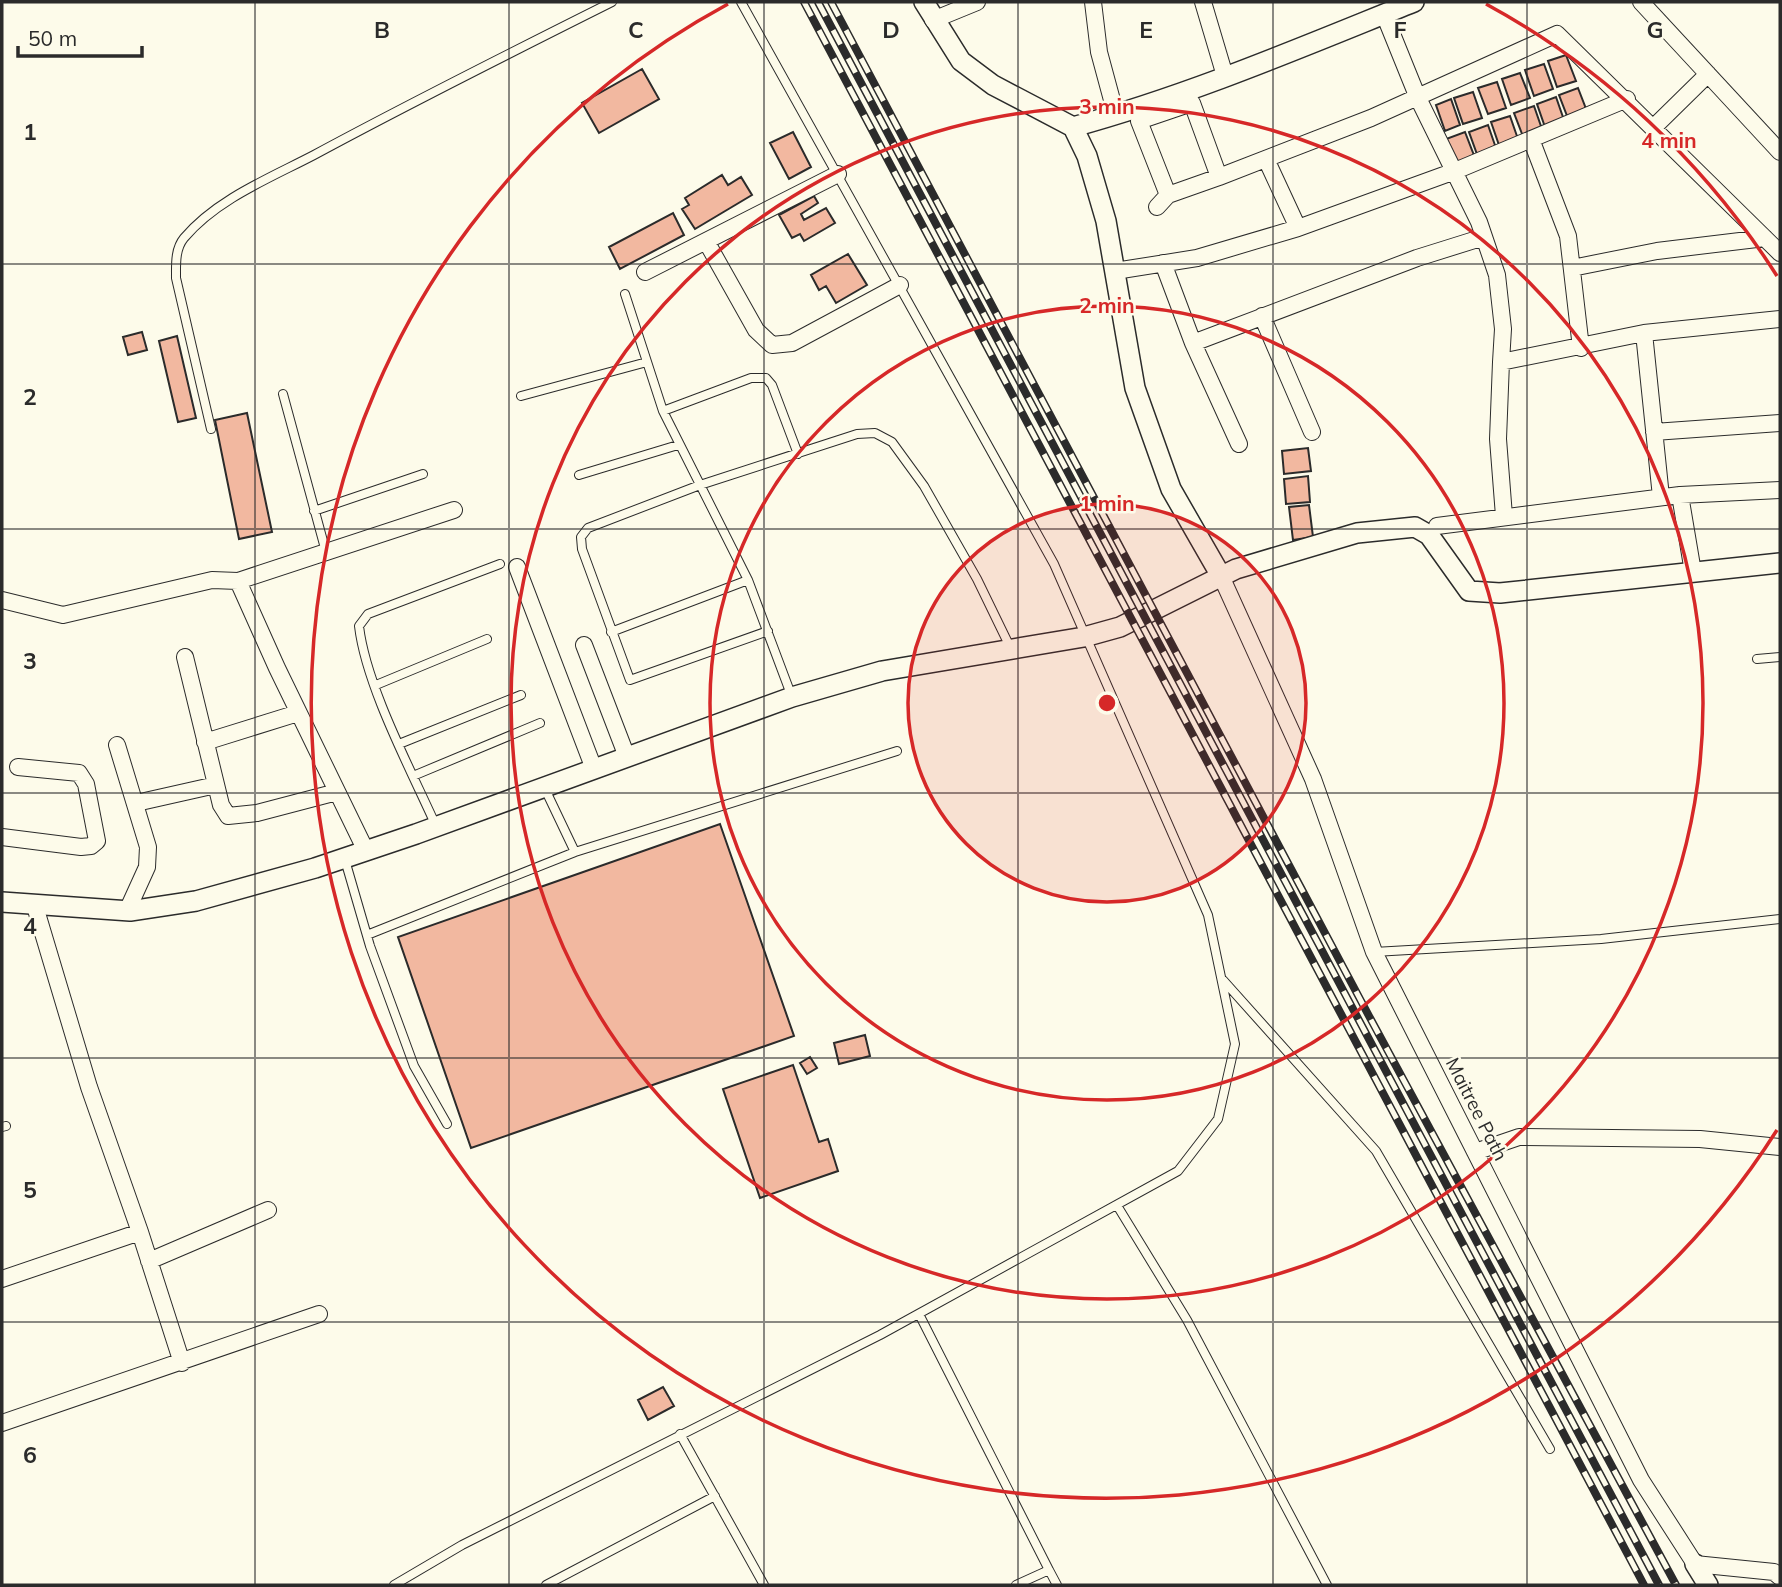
<svg xmlns="http://www.w3.org/2000/svg" width="1782" height="1587" viewBox="0 0 1782 1587" font-family="Mulish,sans-serif">
<style>
.building{fill:#f2b8a0;stroke:#2b2b2b;stroke-width:2}
.lines{fill:none;stroke-linecap:round;stroke-linejoin:round}
.service-casing{stroke:#2b2b2b;stroke-width:10}
.minor-casing{stroke:#2b2b2b;stroke-width:18}
.tertiary-casing{stroke:#2b2b2b;stroke-width:22}
.service{stroke:#fdfbea;stroke-width:8}
.minor{stroke:#fdfbea;stroke-width:16}
.tertiary{stroke:#fdfbea;stroke-width:19}
.rail-casing{stroke:#2b2b2b;stroke-width:8}
.rail{stroke:#fdfbea;stroke-width:5;stroke-dasharray:16;stroke-linecap:butt}
.grid{fill:none;stroke:#2b2b2b;stroke-width:2;stroke-opacity:0.55}
.ring{fill:none;stroke:#d62828;stroke-width:3.5}
.labels{text-anchor:middle;dominant-baseline:central;stroke-width:5;stroke-linejoin:round;paint-order:stroke}
.street-label{font-size:19px;fill:#2b2b2b;stroke:#fdfbea}
.grid-label{font-size:23px;text-anchor:middle;font-weight:bold;fill:#2b2b2b;stroke:#fdfbea;stroke-width:5;stroke-linejoin:round;paint-order:stroke}
.centre{fill:#d62828;stroke:#fdfbea;stroke-width:3.5}
.ring-label{font-size:21px;text-anchor:middle;font-weight:bold;fill:#d62828;stroke:#fdfbea;stroke-width:5;stroke-linejoin:round;paint-order:stroke}
</style>
<rect width="100%" height="100%" fill="#fdfbea"/>
<path class="building" d="M 1566,55 L 1576,81 L 1557,87 L 1548,61 Z
M 1544,64 L 1553,89 L 1534,96 L 1525,70 Z
M 642,69 L 659,99 L 599,133 L 582,103 Z
M 1520,73 L 1530,98 L 1511,105 L 1502,79 Z
M 1497,82 L 1506,108 L 1488,114 L 1478,88 Z
M 1578,88 L 1588,114 L 1569,121 L 1559,95 Z
M 1473,92 L 1482,118 L 1463,124 L 1454,98 Z
M 1556,97 L 1565,123 L 1546,130 L 1537,104 Z
M 1451,99 L 1460,125 L 1445,131 L 1436,105 Z
M 1534,106 L 1543,132 L 1524,139 L 1514,113 Z
M 1510,116 L 1519,142 L 1500,148 L 1491,122 Z
M 1488,125 L 1497,151 L 1478,157 L 1469,132 Z
M 793,132 L 811,167 L 789,179 L 770,143 Z
M 1465,132 L 1475,158 L 1456,165 L 1446,139 Z
M 722,175 L 728,185 L 741,177 L 752,195 L 695,229 L 682,209 L 689,205 L 685,198 Z
M 814,196 L 818,203 L 801,214 L 804,220 L 826,208 L 835,223 L 804,241 L 800,234 L 792,238 L 779,215 Z
M 673,213 L 684,235 L 620,269 L 609,247 Z
M 848,254 L 867,285 L 836,303 L 826,286 L 819,290 L 811,275 Z
M 142,332 L 147,350 L 128,355 L 123,337 Z
M 177,336 L 196,418 L 178,422 L 159,341 Z
M 247,413 L 272,532 L 239,539 L 215,420 Z
M 1308,448 L 1311,471 L 1284,474 L 1282,451 Z
M 1308,476 L 1310,502 L 1286,504 L 1284,479 Z
M 1309,505 L 1313,537 L 1293,540 L 1289,507 Z
M 720,824 L 794,1036 L 471,1148 L 398,937 Z
M 865,1035 L 870,1056 L 839,1064 L 834,1043 Z
M 810,1057 L 817,1068 L 807,1074 L 800,1063 Z
M 793,1065 L 819,1142 L 828,1139 L 838,1171 L 760,1198 L 723,1089 Z
M 663,1387 L 674,1406 L 648,1420 L 638,1400 Z"/>
<g class="lines">
<g class="service-casing">
<path id="service" d="M 625,294 L 663,411 L 748,580 L 792,697
M 283,394 L 326,552
M 521,396 L 647,362
M 663,411 L 751,378 L 766,378 L 772,385 L 798,454
M 211,429 L 176,278 C 176,264 175,249 184,238 C 217,199 270,178 314,155 C 412,102 512,52 612,2
M 579,475 L 678,445
M 314,511 L 423,474
M 768,631 L 630,680 L 582,549 L 581,537 L 588,528 L 700,485 L 857,434 L 875,433 L 892,442 L 924,486 L 977,579 L 1011,649
M 611,632 L 748,580
M 1757,659 L 1780,657
M 376,685 L 487,639
M 399,744 L 521,695
M 413,776 L 540,723
M 545,789 L 575,852
M 436,826 C 411,770 366,686 359,626 L 368,614 L 500,564
M 345,860 L 370,946 L 414,1066 L 447,1124
M 367,935 L 575,852 L 897,751
M 1374,952 L 1601,939 L 1780,919
M 1223,980 L 1376,1151 L 1550,1449
M 2,1127 L 6,1126
M 1118,1207 L 1187,1320 L 1327,1585
M 919,1314 L 1049,1570
M 680,1434 L 764,1585
M 394,1585 L 462,1545 L 880,1335 L 1178,1171 L 1218,1119 L 1235,1044 L 1208,915 L 1054,564 L 741,2
M 546,1585 L 715,1496
M 1016,1585 L 1049,1570 L 1057,1585"/>
</g>
<g class="minor-casing">
<path id="minor" d="M 1093,2 L 1099,52 L 1116,115
M 1203,2 L 1225,76
M 1641,2 L 1780,152
M 1384,14 L 1418,98 L 1479,222 L 1497,275 L 1503,329 L 1501,362
M 933,20 L 977,2
M 1653,128 L 1708,74
M 1531,139 L 1568,236 L 1581,348
M 1168,195 L 1139,121 L 1192,103 L 1219,177 L 1371,118 L 1557,34 L 1780,253
M 1157,207 L 1168,195 L 1219,177
M 1298,228 L 1455,171 L 1627,99
M 706,241 L 756,330 L 772,345 L 792,343 L 900,285
M 1163,263 L 1193,343 L 1239,444
M 1572,268 L 1657,251 L 1765,238
M 1115,271 L 1197,258 L 1298,228 L 1266,159
M 645,272 L 838,174
M 1262,316 L 1312,432
M 1644,333 L 1661,497
M 1193,343 L 1417,258 L 1484,237
M 1654,432 L 1780,423
M 1504,516 L 1498,439 L 1501,362 L 1644,333 L 1780,319
M 1437,526 L 1680,495
M 517,567 L 594,769
M 1693,572 L 1680,495 L 1780,490
M 1221,576 L 1313,779 L 1374,952 L 1641,1480 L 1695,1564 L 1774,1572 L 1780,1577
M 238,581 L 454,510
M 2,600 L 63,615 L 212,580 L 238,581 L 277,668 L 366,851
M 584,645 L 627,757
M 185,657 L 221,805 L 228,816 L 257,813 L 337,792
M 205,742 L 298,713
M 117,745 L 148,847 L 147,867 L 127,911
M 136,803 L 216,785
M 2,837 L 81,847 L 91,846 L 97,841 L 86,784 L 79,773 L 18,767
M 1475,1152 L 1519,1137 L 1700,1139 L 1780,1147
M 140,1232 L 182,1363
M 149,1261 L 268,1210
M 2,1279 L 140,1232 L 89,1087 L 34,903
M 2,1423 L 319,1314"/>
</g>
<g class="tertiary-casing">
<path id="tertiary" d="M 924,2 L 961,61 L 993,85 L 1073,127 L 1087,156 L 1106,221 L 1135,388 L 1171,489 L 1221,576
M 1073,127 C 1190,95 1302,47 1414,2
M 2,902 L 130,911 L 196,901 L 315,868 L 416,834 L 792,697 L 882,671 L 1084,637 L 1120,627 L 1236,569 L 1357,533 L 1415,527 L 1429,535 L 1469,591 L 1500,593 L 1780,563
M 1695,1564 L 1708,1585"/>
</g>
<use href="#service" class="service"/>
<use href="#minor" class="minor"/>
<use href="#tertiary" class="tertiary"/>
<g class="rail-casing">
<path id="rail" d="M 804,2 L 1644,1585
M 818,2 L 1659,1585
M 831,2 L 1369,1016 L 1676,1585"/>
</g>
<use href="#rail" class="rail"/>
</g>
<path class="grid" d="M 255,2 L 255,1585M 509,2 L 509,1585M 764,2 L 764,1585M 1018,2 L 1018,1585M 1273,2 L 1273,1585M 1527,2 L 1527,1585M 2,264 L 1780,264M 2,529 L 1780,529M 2,793 L 1780,793M 2,1058 L 1780,1058M 2,1322 L 1780,1322"/>
<circle cx="1107" cy="703" r="199" fill="#d62828" fill-opacity=".12"/>
<g class="ring">
<circle cx="1107" cy="703" r="199"/>
<circle cx="1107" cy="703" r="397"/>
<circle cx="1107" cy="703" r="596"/>
<path d="M1777 1130A795 795 0 1 1 728 4M1486 4A795 795 0 0 1 1777 276"/>
</g>
<g class="labels">
<g class="street-label">
<text transform="translate(1477 1109) rotate(63)">Maitree Path</text>
</g>
</g>
<g class="grid-label">
<text x="382" y="38">B</text>
<text x="636" y="38">C</text>
<text x="891" y="38">D</text>
<text x="1146" y="38">E</text>
<text x="1400" y="38">F</text>
<text x="1655" y="38">G</text>
<text x="30" y="140">1</text>
<text x="30" y="405">2</text>
<text x="30" y="669">3</text>
<text x="30" y="934">4</text>
<text x="30" y="1198">5</text>
<text x="30" y="1463">6</text>
</g>
<circle cx="1107" cy="703" r="10" class="centre"/>
<g class="ring-label">
<text x="1107" y="114">3 min</text>
<text x="1669" y="148">4 min</text>
<text x="1107" y="313">2 min</text>
<text x="1107" y="511">1 min</text>
</g>
<rect width="1782" height="1587" fill="none" stroke="#2b2b2b" stroke-width="7"/>
<path d="M18 46v10h124v-10" fill="none" stroke="#2b2b2b" stroke-width="3.5"/>
<text x="28" y="46" font-size="21" fill="#2b2b2b" stroke="#fdfbea" stroke-width="5" paint-order="stroke">50 m</text>
</svg>
